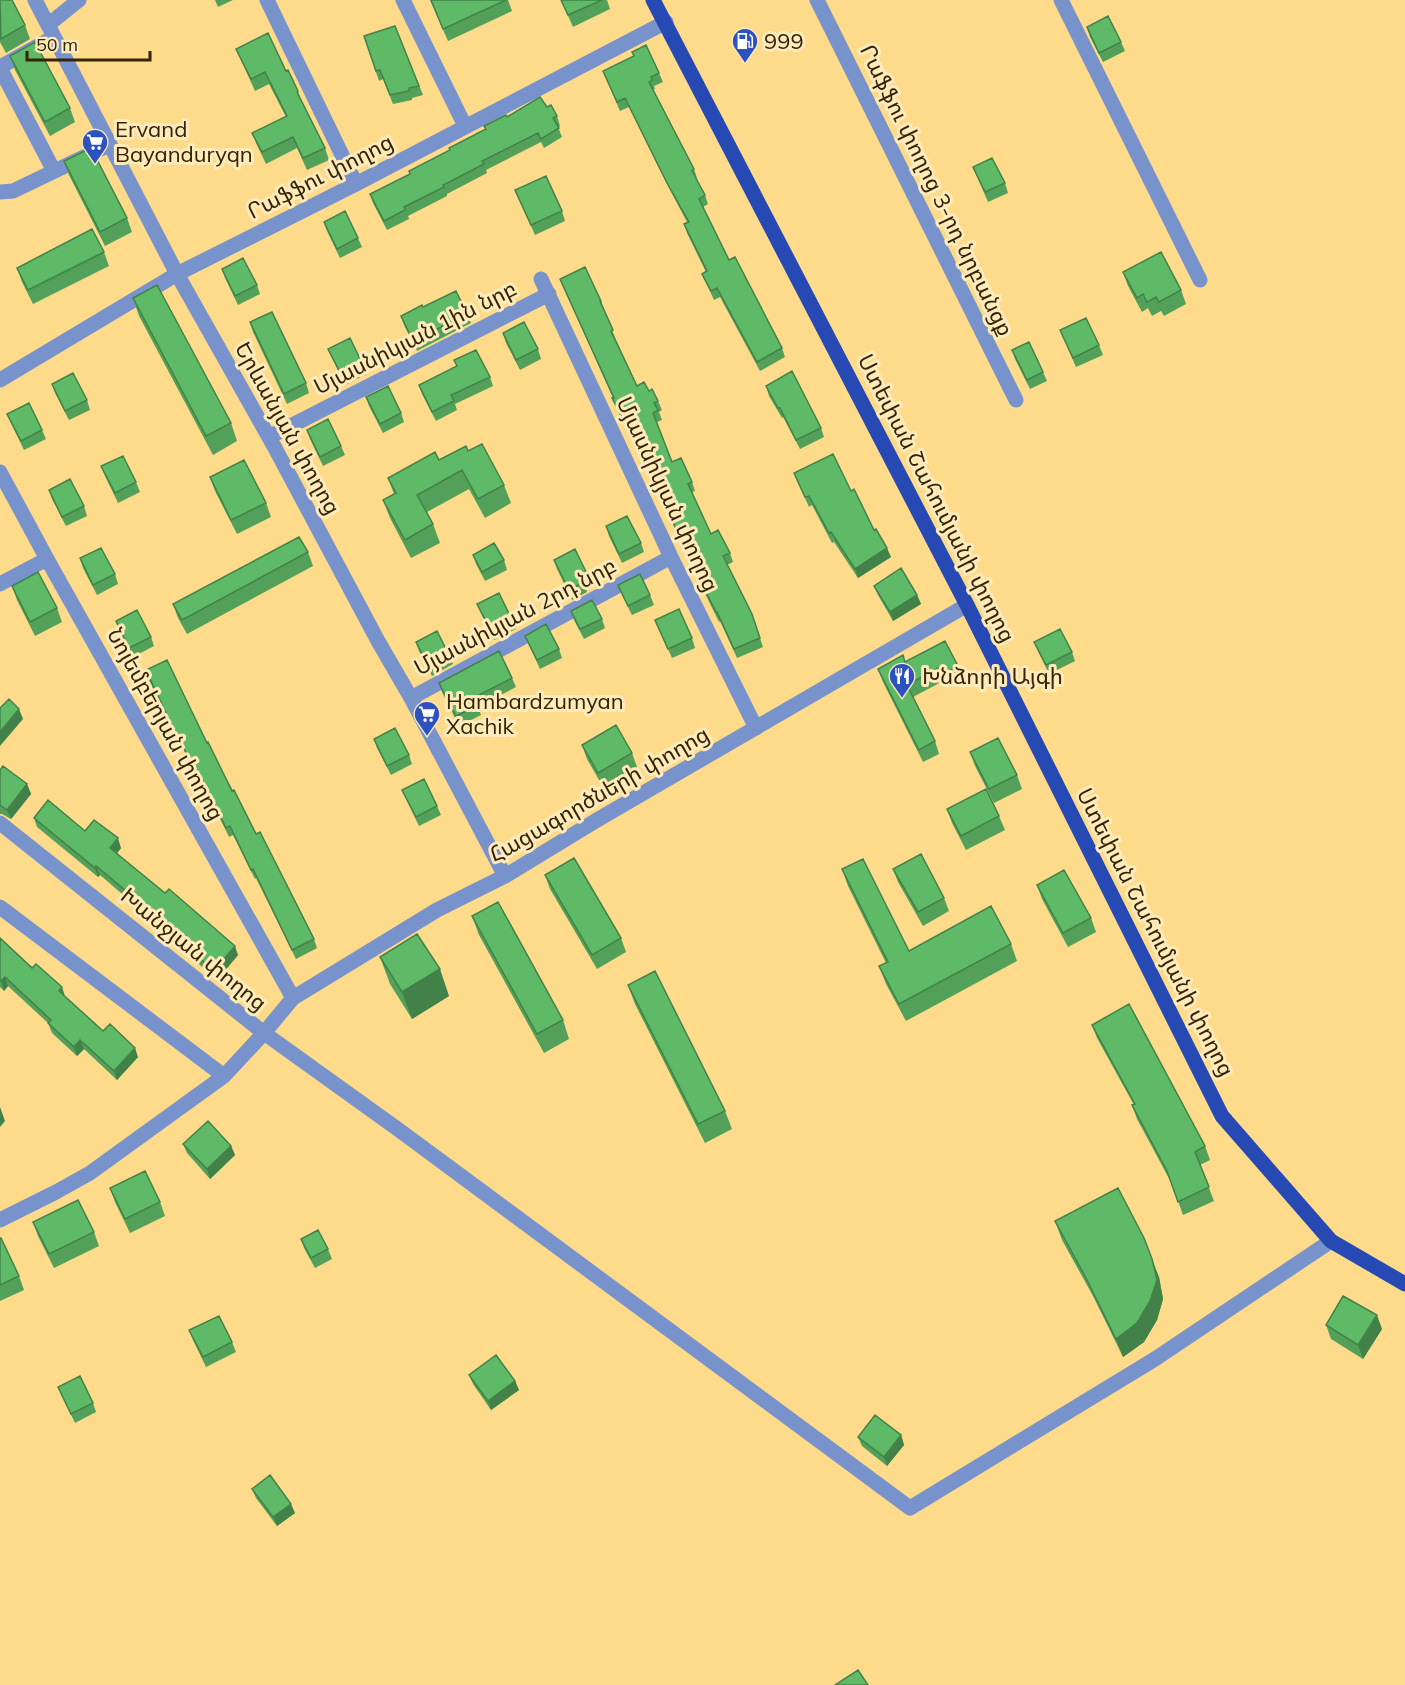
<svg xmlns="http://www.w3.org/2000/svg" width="1405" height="1685" viewBox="0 0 1405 1685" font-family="Mulish,'Noto Sans Armenian',sans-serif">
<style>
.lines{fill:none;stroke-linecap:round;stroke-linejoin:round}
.minor{stroke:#7892cc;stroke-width:15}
.major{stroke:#2749b4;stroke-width:15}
.wall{fill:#52a059}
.shaded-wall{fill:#428249}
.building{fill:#5fba68;stroke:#428249;stroke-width:1.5}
.labels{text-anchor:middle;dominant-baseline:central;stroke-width:6;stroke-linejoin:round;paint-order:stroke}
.poi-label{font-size:22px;fill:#332503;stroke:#ffeabc;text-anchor:start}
.street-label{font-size:22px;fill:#332503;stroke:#ffeabc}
</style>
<rect width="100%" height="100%" fill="#feda8b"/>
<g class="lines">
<path class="minor" d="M 35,0 L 177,274 L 275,448 L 378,641 L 411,698 L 505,876
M 267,0 L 356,184
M 403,0 L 465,126
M 817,0 L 1016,400
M 1061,0 L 1200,280
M 48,25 L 79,0
M 0,67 L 54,37
M 0,68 L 54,171
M 0,192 L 13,191 L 109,145
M 541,279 L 671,557 L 756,728
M 0,380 L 177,274 L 356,184 L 666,22
M 269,437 L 549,294
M 0,472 L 47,559 L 293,998
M 0,584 L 47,559
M 411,698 L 671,557
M 0,823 L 264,1033 L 399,1130 L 910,1508 L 1155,1359 L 1331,1241
M 0,907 L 224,1076 L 264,1033 L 293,998 L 437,910 L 505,876 L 597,820 L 967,605
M 0,1220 L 56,1192 L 90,1173 L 224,1076"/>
<path class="major" d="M 653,0 L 967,605 L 1222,1116 L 1331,1241 L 1405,1284"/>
</g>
<path class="wall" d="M 0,0 L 25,25 L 30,39 L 6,53 L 0,42 Z
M 215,0 L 233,0 L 218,7 Z
M 430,0 L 508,0 L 512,11 L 448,41 Z
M 561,0 L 607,0 L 610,9 L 573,27 Z
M 395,26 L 423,95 L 412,98 L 412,100 L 393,104 L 383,79 L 379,81 L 364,36 Z
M 1087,27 L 1121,42 L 1125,51 L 1103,62 L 1090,37 Z
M 236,49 L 286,71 L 298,91 L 302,103 L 325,148 L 329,160 L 307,170 L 297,148 L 266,164 L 257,145 L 252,133 L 286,117 L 269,84 L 255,91 L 241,60 Z
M 10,56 L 70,108 L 75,122 L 50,136 L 15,70 Z
M 603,71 L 659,73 L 663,82 L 654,86 L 655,89 L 653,90 L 694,169 L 697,178 L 696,179 L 705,195 L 708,204 L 703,207 L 729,260 L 782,348 L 785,357 L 760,371 L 720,297 L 714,300 L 702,274 L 706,272 L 687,233 L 684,224 L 687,222 L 671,192 L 629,107 L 620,111 Z
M 547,107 L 557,116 L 560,126 L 558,127 L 562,137 L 544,148 L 541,142 L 486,170 L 487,173 L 447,194 L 447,196 L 408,216 L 409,219 L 387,230 L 373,203 L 370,194 L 410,174 L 507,117 Z
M 64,161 L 127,218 L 132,232 L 105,246 L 69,175 Z
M 973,167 L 1005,183 L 1008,193 L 988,202 Z
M 515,190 L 562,211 L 565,221 L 535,235 Z
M 324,222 L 358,238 L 362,247 L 340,258 L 327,231 Z
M 104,252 L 109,266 L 33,304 L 22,282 L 17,268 Z
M 222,269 L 257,285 L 260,294 L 238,305 L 225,278 Z
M 1123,272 L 1181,290 L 1186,304 L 1164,316 L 1161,311 L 1152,316 L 1148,308 L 1142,312 L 1128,286 Z
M 560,279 L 601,301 L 604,310 L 616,340 L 637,386 L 649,391 L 658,401 L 662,410 L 659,412 L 662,420 L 657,422 L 672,462 L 692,482 L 695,491 L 692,492 L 711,534 L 730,553 L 733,562 L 727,565 L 752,614 L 763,647 L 737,658 L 720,621 L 719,622 L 687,557 L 671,519 L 650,476 L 649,476 L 630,428 L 627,430 L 616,408 L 612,398 L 613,398 Z
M 133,298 L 231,423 L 237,441 L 213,455 L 139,316 Z
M 423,307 L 467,314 L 471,323 L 417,351 L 404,325 L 401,316 Z
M 250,322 L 306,383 L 309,393 L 287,404 L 253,332 Z
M 1060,330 L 1099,345 L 1103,355 L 1076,367 Z
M 503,333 L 538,349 L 541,359 L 520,370 L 506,343 Z
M 328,349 L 363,365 L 367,374 L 345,385 L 332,358 Z
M 1012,350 L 1043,372 L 1047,381 L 1030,389 L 1015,359 Z
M 454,360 L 490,377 L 493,386 L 455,404 L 457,410 L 436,421 L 422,394 L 419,385 L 457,366 Z
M 52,384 L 87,400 L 90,410 L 69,420 L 55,393 Z
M 766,386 L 821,428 L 824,437 L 800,449 L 783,417 L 782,418 L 769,396 Z
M 366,397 L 401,413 L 404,422 L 383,433 L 369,406 Z
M 7,414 L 42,430 L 46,439 L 24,450 L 11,423 Z
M 307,430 L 341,446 L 345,455 L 323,466 L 310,439 Z
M 468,451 L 504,485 L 511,503 L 485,518 L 469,489 L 427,512 L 433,524 L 440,543 L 411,558 L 390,518 L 383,500 L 394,494 L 388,478 L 439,460 Z
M 101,466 L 136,482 L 140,492 L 118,503 L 105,476 Z
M 794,473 L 851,491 L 891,557 L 858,578 L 834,542 L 832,543 L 812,505 L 809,507 Z
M 210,477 L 266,503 L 271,517 L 237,534 L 215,491 Z
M 49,490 L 84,506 L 87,516 L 66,526 L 52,499 Z
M 606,526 L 641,543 L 644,552 L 622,563 L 609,536 Z
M 308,552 L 313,566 L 187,634 L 178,618 L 173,604 Z
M 473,555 L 504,560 L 507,570 L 485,581 L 476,564 Z
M 80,558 L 115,574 L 118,584 L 97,595 L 83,568 Z
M 554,560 L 588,576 L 592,585 L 586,588 L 587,592 L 572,600 L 557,569 Z
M 618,585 L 650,595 L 654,605 L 632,615 L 622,595 Z
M 12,586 L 57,608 L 62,622 L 35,636 L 17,600 Z
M 874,586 L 917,595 L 921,604 L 893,621 L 878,595 Z
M 477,604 L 512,620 L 516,629 L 494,640 L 481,613 Z
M 571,611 L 602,619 L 605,628 L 584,639 L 574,620 Z
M 655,620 L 692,638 L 695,648 L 672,658 Z
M 116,621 L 151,637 L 154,646 L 133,657 L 119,630 Z
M 525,636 L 559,649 L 562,658 L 540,669 L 529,645 Z
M 416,642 L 449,655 L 453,664 L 432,676 L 419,651 Z
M 1034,642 L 1072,652 L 1075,661 L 1049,674 L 1038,651 Z
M 905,662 L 958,666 L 963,679 L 948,686 L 945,680 L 913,697 L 935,741 L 939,754 L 923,762 L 883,682 L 878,669 Z
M 146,670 L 207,743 L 314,939 L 317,948 L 296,959 L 256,878 L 255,879 L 233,835 L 229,837 L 205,788 L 203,789 L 183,748 L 181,749 L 149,680 Z
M 512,678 L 516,687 L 478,707 L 481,715 L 459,726 L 442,692 L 439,683 Z
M 374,739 L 409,755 L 412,764 L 391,775 L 377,748 Z
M 582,745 L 632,753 L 637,767 L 603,787 L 587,759 Z
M 970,752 L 1017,775 L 1022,789 L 994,803 L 975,766 Z
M 0,770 L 27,784 L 31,794 L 11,819 L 2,814 L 0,814 Z
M 402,790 L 437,806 L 441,815 L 419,826 L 406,799 Z
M 947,809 L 999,816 L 1005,830 L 966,850 L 952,823 Z
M 34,818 L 85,831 L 121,848 L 117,853 L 238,955 L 217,980 L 152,923 L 149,917 L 100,875 L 98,877 L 37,827 Z
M 842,869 L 909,951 L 1011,944 L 1017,961 L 906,1021 L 886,984 L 879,966 L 886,963 L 848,886 Z
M 893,869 L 944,898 L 949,911 L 923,926 L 898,882 Z
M 545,875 L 621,938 L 626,952 L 597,969 L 550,889 Z
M 1037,885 L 1091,918 L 1096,932 L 1068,947 L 1042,899 Z
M 472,916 L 563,1020 L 569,1039 L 544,1053 L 479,935 Z
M 0,938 L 103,1031 L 138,1057 L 117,1080 L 84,1049 L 77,1056 L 52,1033 L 48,1023 L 8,986 L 4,991 L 0,987 Z
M 380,957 L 449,996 L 412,1019 L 390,984 Z
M 628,985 L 725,1111 L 732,1129 L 705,1143 L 635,1004 Z
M 1092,1025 L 1205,1146 L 1210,1160 L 1200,1165 L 1214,1201 L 1183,1215 L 1172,1184 L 1137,1119 L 1132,1105 L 1134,1105 L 1097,1038 Z
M 183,1144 L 231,1146 L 235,1155 L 210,1179 L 187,1153 Z
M 110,1188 L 160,1202 L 165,1216 L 130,1233 L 115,1202 Z
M 1055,1221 L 1159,1277 L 1163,1299 L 1157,1320 L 1144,1342 L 1123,1357 L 1093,1296 L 1062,1240 Z
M 33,1222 L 94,1232 L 99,1246 L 54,1268 L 38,1236 Z
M 0,1238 L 19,1276 L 24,1290 L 0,1301 Z
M 301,1239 L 328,1249 L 332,1259 L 315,1268 L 304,1248 Z
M 1326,1325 L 1382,1329 L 1363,1359 L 1331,1339 Z
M 189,1330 L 232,1342 L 236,1352 L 206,1367 L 193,1340 Z
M 469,1375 L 515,1381 L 519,1390 L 491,1410 L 473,1384 Z
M 58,1387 L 93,1403 L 96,1412 L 75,1423 L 62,1396 Z
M 901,1435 L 904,1445 L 887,1466 L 862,1446 L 858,1437 Z
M 252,1489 L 295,1513 L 277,1526 L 256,1498 Z"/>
<path class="shaded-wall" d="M 887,548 L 891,557 L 858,578 L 855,569 Z
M 917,595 L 921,604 L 893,621 L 890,612 Z
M 19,709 L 23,719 L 0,746 L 0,732 Z
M 27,784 L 31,794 L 11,819 L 7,810 Z
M 118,838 L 121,848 L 114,857 L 110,848 Z
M 96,866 L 100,875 L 98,877 L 95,868 Z
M 235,946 L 238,955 L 217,980 L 214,971 Z
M 440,969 L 449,996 L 412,1019 L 402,992 Z
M 5,977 L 8,986 L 4,991 L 1,981 Z
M 62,987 L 65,996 L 59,991 Z
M 80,1040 L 84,1049 L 77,1056 L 74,1047 Z
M 135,1048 L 138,1057 L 117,1080 L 114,1071 Z
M 0,1107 L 5,1121 L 0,1127 Z
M 231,1146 L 235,1155 L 210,1179 L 207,1169 Z
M 1152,1259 L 1159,1277 L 1163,1299 L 1157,1320 L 1144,1342 L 1123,1357 L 1116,1339 Z
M 1377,1315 L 1382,1329 L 1363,1359 L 1358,1345 Z
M 515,1381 L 519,1390 L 491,1410 L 488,1401 Z
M 901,1435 L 904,1445 L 887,1466 L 884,1457 Z
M 291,1504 L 295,1513 L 277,1526 L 273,1517 Z"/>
<path class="building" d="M 0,0 L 12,0 L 25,25 L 1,39 Z
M 431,0 L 506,0 L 443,29 Z
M 561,0 L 602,0 L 568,15 Z
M 1108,16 L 1121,42 L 1099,53 L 1087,27 Z
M 395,26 L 419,86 L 409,88 L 409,91 L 390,95 L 380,70 L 376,71 L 364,36 Z
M 268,33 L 286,71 L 288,70 L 298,91 L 297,92 L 325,148 L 303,158 L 293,137 L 262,152 L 252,133 L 287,116 L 265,72 L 251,79 L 236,49 Z
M 35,42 L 70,108 L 45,122 L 10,56 Z
M 646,45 L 659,73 L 651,77 L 652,80 L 649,82 L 694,169 L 692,171 L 705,195 L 699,199 L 729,260 L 735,257 L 782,348 L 757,362 L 717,288 L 711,291 L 702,274 L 707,271 L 684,224 L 689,222 L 667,183 L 625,98 L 617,102 L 603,71 L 634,56 L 632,52 Z
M 540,97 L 547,107 L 551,105 L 557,116 L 553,118 L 559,128 L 541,139 L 538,133 L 482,161 L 484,164 L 443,185 L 444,187 L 404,207 L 405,210 L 384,221 L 370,194 L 410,174 L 409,171 L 450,150 L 449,148 L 486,129 L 484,126 L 506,115 L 507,117 Z
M 91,148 L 127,218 L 100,232 L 64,161 Z
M 992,158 L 1005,183 L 985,192 L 973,167 Z
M 546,176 L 562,211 L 531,225 L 515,190 Z
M 345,211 L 358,238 L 337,249 L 324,222 Z
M 92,229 L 104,252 L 28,290 L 17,268 Z
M 1161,252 L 1181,290 L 1159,302 L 1156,297 L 1147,302 L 1143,294 L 1137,298 L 1123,272 Z
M 243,258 L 257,285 L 235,296 L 222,269 Z
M 585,267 L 601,301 L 600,301 L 613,330 L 611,331 L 637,386 L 644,382 L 649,391 L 652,389 L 658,401 L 654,403 L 658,410 L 653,413 L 672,462 L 681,458 L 692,482 L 688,484 L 711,534 L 718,530 L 730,553 L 723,556 L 752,614 L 760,638 L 734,649 L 717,612 L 716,612 L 684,548 L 668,510 L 647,467 L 646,467 L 627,419 L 624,420 L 612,398 L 614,398 L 560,279 Z
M 157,285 L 231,423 L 206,436 L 133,298 Z
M 456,291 L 467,314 L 413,341 L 401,316 L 422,305 L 423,307 Z
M 272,312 L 306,383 L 284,394 L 250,322 Z
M 1086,318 L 1099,345 L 1073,358 L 1060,330 Z
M 524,322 L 538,349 L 516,360 L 503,333 Z
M 350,338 L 363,365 L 342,376 L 328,349 Z
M 1029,342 L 1043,372 L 1027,380 L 1012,350 Z
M 476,350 L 490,377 L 451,395 L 454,401 L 432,412 L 419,385 L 457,366 L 454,360 Z
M 792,371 L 821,428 L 796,440 L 780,408 L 778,408 L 766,386 Z
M 73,373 L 87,400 L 65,411 L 52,384 Z
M 388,386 L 401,413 L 380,424 L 366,397 Z
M 29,403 L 42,430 L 21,441 L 7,414 Z
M 328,419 L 341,446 L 320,457 L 307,430 Z
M 482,444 L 504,485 L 478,499 L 462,470 L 417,495 L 433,524 L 405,540 L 383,500 L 396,493 L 388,478 L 435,452 L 439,460 L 466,446 L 468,451 Z
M 833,454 L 851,491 L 854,489 L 874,530 L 876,529 L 887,548 L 855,569 L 831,532 L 829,533 L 809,496 L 805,497 L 794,473 Z
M 123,456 L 136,482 L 115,493 L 101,466 Z
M 244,460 L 266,503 L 231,520 L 210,477 Z
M 70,479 L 84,506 L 62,517 L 49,490 Z
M 627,516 L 641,543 L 619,554 L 606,526 Z
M 299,537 L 308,552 L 182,620 L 173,604 Z
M 494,543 L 504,560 L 482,572 L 473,555 Z
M 101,548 L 115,574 L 93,585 L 80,558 Z
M 575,549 L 588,576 L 582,579 L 584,582 L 569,590 L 554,560 Z
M 901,568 L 917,595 L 890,612 L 874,586 Z
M 38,572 L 57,608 L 30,622 L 12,586 Z
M 640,574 L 650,595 L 628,606 L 618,585 Z
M 499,593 L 512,620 L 491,631 L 477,604 Z
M 592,600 L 602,619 L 580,629 L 571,611 Z
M 679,609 L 692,638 L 668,649 L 655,620 Z
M 137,610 L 151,637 L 129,648 L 116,621 Z
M 546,624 L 559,649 L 537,660 L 525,636 Z
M 1060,629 L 1072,652 L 1046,665 L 1034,642 Z
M 437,631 L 449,655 L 428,666 L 416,642 Z
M 945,641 L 958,666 L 944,674 L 940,667 L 907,685 L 935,741 L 919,750 L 878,669 L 903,655 L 905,662 Z
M 499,651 L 512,678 L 473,698 L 477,706 L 456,716 L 439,683 Z
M 167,660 L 207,743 L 208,742 L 232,791 L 234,790 L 256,834 L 260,832 L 314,939 L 292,950 L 253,869 L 251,870 L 230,826 L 226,828 L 202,779 L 200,780 L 179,739 L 178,739 L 146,670 Z
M 9,699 L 19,709 L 0,732 L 0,708 Z
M 616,725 L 632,753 L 598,773 L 582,745 Z
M 395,728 L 409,755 L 387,766 L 374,739 Z
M 998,738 L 1017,775 L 989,789 L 970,752 Z
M 3,766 L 27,784 L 7,810 L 0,805 L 0,770 Z
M 424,779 L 437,806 L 416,817 L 402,790 Z
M 986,789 L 999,816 L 961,836 L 947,809 Z
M 48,800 L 85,831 L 94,820 L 118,838 L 110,848 L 165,893 L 169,889 L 235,946 L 214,971 L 148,913 L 150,911 L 96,866 L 95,868 L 34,818 Z
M 921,854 L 944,898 L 918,912 L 893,869 Z
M 574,858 L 621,938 L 592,955 L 545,875 Z
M 863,859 L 909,951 L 991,906 L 1011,944 L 899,1004 L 879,966 L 888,962 L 842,869 Z
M 1064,870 L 1091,918 L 1063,933 L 1037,885 Z
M 498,902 L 563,1020 L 537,1034 L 472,916 Z
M 417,934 L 440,969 L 402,992 L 380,957 Z
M 0,938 L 32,968 L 36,964 L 62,987 L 59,991 L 103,1031 L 110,1024 L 135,1048 L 114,1071 L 80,1040 L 74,1047 L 48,1023 L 51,1020 L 5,977 L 1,981 L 0,981 Z
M 655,971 L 725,1111 L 698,1124 L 628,985 Z
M 1129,1004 L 1205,1146 L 1195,1152 L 1209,1187 L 1178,1202 L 1167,1171 L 1132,1105 L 1135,1104 L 1092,1025 Z
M 208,1121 L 231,1146 L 207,1169 L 183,1144 Z
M 145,1171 L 160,1202 L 125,1219 L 110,1188 Z
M 1118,1188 L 1144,1238 L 1152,1259 L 1157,1280 L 1150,1301 L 1137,1323 L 1116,1339 L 1086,1278 L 1055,1221 Z
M 78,1200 L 94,1232 L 49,1254 L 33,1222 Z
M 318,1230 L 328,1249 L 311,1258 L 301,1239 Z
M 0,1238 L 1,1238 L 19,1276 L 0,1285 Z
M 1343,1296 L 1377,1315 L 1358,1345 L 1326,1325 Z
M 219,1316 L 232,1342 L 203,1357 L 189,1330 Z
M 496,1355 L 515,1381 L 488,1401 L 469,1375 Z
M 80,1376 L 93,1403 L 71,1414 L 58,1387 Z
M 875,1415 L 901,1435 L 884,1457 L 858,1437 Z
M 270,1475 L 291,1504 L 273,1517 L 252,1489 Z
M 858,1670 L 868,1685 L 835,1685 Z"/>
<defs>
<g id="fuel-pin" transform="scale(1.35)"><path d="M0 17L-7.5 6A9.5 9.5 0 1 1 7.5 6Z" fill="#2c51c1" stroke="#ffeabc"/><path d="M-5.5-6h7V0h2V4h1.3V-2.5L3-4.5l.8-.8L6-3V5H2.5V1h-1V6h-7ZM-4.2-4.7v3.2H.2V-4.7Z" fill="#fff"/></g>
<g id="supermarket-pin" transform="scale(1.35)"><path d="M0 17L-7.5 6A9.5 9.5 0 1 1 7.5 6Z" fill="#2c51c1" stroke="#ffeabc"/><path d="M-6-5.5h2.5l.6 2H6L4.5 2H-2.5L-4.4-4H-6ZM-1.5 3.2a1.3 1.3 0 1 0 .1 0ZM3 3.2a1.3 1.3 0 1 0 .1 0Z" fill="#fff"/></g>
<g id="restaurant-pin" transform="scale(1.35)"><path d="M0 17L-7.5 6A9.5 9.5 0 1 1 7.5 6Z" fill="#2c51c1" stroke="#ffeabc"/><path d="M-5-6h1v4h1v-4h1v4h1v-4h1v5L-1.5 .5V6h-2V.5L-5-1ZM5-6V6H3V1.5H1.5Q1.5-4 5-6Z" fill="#fff"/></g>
</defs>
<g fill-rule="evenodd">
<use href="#fuel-pin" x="745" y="41"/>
<use href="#supermarket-pin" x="95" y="142"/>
<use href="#restaurant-pin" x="902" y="676"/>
<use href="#supermarket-pin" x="427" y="714"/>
</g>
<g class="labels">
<g class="poi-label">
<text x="764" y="41">999</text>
<text x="115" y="129">Ervand<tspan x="115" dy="25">Bayanduryqn</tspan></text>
<text x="922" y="676">Խնձորի Այգի</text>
<text x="446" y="701">Hambardzumyan<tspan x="446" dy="25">Xachik</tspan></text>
</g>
<g class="street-label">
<text transform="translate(320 176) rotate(-27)">Րաֆֆու փողոց</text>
<text transform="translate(937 190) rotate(64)">Րաֆֆու փողոց 3-րդ նրբանցք</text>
<text transform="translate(415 337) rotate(-27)">Մյասնիկյան 1ին նրբ</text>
<text transform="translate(288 428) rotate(61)">Երևանյան փողոց</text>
<text transform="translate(668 494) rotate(65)">Մյասնիկյան փողոց</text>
<text transform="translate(937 498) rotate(63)">Ստեփան Շահումյանի փողոց</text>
<text transform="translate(515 616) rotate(-28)">Մյասնիկյան 2րդ նրբ</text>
<text transform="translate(166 724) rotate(61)">Նոյեմբերյան փողոց</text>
<text transform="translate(599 794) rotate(-30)">Հացագործների փողոց</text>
<text transform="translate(1156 932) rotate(63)">Ստեփան Շահումյանի փողոց</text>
<text transform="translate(194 949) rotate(39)">Խանջյան փողոց</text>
</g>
</g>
<path d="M27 51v9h123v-9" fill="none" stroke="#332503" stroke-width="3"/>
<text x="36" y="51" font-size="18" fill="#332503" stroke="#ffeabc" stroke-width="4.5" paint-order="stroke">50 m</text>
</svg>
